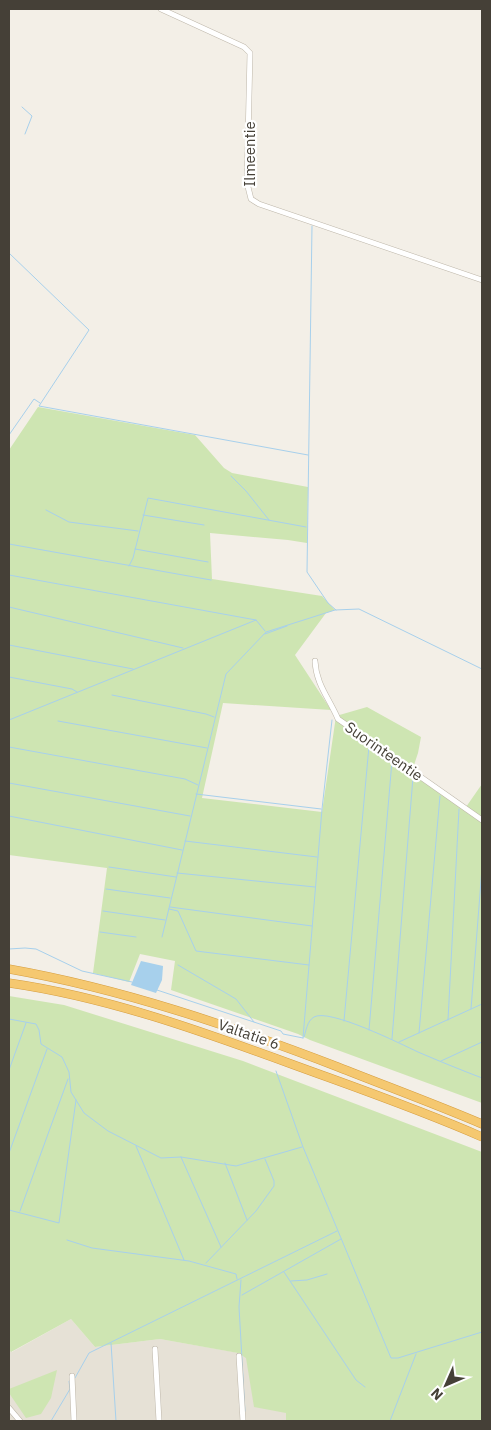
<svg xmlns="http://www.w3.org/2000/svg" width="491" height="1430" viewBox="0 0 491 1430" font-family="'IBM Plex Sans',sans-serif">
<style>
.residential{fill:#e6e1d6}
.green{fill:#cee5b2}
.water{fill:#a7d0ec}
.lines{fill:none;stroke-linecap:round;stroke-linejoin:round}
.stream{stroke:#a7d0ec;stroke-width:1}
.minor-casing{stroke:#beb7aa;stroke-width:6}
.highway-casing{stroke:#d49d40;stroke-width:9}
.minor{stroke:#fff;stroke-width:5}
.highway{stroke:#f5c870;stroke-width:8}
.labels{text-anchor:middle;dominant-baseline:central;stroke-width:4.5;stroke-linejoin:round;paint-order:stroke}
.street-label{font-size:15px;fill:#454037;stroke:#fff}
</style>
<rect width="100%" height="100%" fill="#f3efe7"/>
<path class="residential" d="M 71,1319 L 95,1347 L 160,1339 L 245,1354 L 286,1413 L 287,1421 L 9,1421 L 9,1349 L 12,1352 Z"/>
<path class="green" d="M 38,407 L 195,435 L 224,468 L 232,473 L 308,487 L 307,543 L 288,540 L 210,533 L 212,579 L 322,596 L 335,610 L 326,613 L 295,655 L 331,710 L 223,703 L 202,798 L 322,812 L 336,716 L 367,707 L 421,737 L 418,753 L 412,771 L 466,807 L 482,784 L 482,1103 L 310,1040 L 298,1034 L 171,990 L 175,961 L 140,954 L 129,982 L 93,973 L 107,868 L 9,855 L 9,450 Z
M 9,996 L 64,1005 L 243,1061 L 482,1152 L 482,1421 L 286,1421 L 286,1413 L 254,1407 L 246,1358 L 238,1353 L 160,1339 L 95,1347 L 71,1319 L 11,1352 L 9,1349 Z
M 57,1370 L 51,1398 L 41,1414 L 26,1418 L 9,1393 L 9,1389 Z"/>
<path class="water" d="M 141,961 L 163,966 L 162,980 L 156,993 L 131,985 Z"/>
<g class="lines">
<path class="stream" d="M 22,107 L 32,116 L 25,134
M 312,226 L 307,572 L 328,603 L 336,610
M 9,253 L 89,330 L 39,406 L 308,455
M 9,435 L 34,399 L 40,403
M 231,476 L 246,491 L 269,520
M 46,510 L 69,522 L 138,531
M 143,515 L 204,525
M 9,544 L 211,580
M 135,549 L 208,562
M 129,566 L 133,558 L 148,498 L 306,527
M 9,575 L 256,620 L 265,631
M 9,607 L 183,648
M 265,634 L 287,626
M 9,645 L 133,669
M 9,677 L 72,689 L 77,692
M 112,695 L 206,714 L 214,717
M 9,720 L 256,620
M 58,721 L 207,748
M 9,747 L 185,779 L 198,785
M 9,783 L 190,816
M 196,794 L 321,809
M 9,816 L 182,850
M 185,841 L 317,857
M 109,867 L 176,877
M 177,873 L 315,887
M 106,889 L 170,898
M 170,907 L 312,926
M 169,909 L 178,911 L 196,951 L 309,965
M 103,911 L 165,920
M 100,932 L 136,937
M 162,937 L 226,674 L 266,632 L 335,610 L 359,609 L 482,669
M 9,949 L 25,948 L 36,949 L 82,971 L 132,982
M 178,965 L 236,999 L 254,1022
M 157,990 L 281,1031 L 283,1034 L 303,1038
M 471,1009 L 482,868
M 9,1019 L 36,1024 L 39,1030 L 41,1044 L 62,1057 L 69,1072 L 71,1092 L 84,1113 L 108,1131 L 161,1158 L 181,1157 L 236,1166 L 302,1147
M 448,1020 L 459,809
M 344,1021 L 369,746
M 369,1030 L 392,761
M 419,1033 L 440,796
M 304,1037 C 306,1031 307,1021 314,1017 C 329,1008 401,1044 418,1052 C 439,1061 461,1070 482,1078
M 303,1038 L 322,809 L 332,720
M 392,1039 L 413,777
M 399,1042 L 482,1004
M 441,1061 L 482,1042
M 9,1070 L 26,1023
M 276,1071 L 303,1147 L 391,1358 L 398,1358 L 482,1332
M 136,1146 L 184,1260
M 9,1153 L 47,1049
M 181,1157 L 221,1247
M 225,1163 L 247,1220
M 9,1210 L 59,1223 L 76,1100
M 20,1211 L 68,1079
M 67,1240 L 92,1248 L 189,1261 L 236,1274 L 237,1279
M 206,1263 L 256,1211 L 274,1186 L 274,1181 L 265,1159
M 284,1272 L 356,1380 L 365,1387
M 241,1280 L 239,1307 L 245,1411
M 291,1281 L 307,1280 L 327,1274
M 242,1295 L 341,1239
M 111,1343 L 116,1421
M 75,1378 L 89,1353 L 337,1231
M 51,1421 L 70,1389 L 69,1381 L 71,1380
M 390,1421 L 416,1354"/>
<g class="minor-casing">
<path id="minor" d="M 161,9 L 244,47 L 250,53 L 247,183 L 251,199 L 259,204 L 482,280
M 315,661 C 316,684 329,698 338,719 L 482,820
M 155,1349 L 159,1421
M 239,1356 L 243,1421
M 72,1376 L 74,1421
M 9,1408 L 20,1421"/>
</g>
<g class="highway-casing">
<path id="highway" d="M 9,969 C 122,989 231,1026 338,1067 C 386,1086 435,1104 482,1124
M 9,983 C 107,997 201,1031 294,1065 C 357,1088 421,1110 482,1137"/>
</g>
<use href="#minor" class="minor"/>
<use href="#highway" class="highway"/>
</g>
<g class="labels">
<g class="street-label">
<text transform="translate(249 154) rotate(-90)">Ilmeentie</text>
<text transform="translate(384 751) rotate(35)">Suorinteentie</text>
<text transform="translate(249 1034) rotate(19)">Valtatie 6</text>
</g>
</g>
<rect width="491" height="1430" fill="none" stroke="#454037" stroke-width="20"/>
<g transform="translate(446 1385) rotate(225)" stroke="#ffffff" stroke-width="4" paint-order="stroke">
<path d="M0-4L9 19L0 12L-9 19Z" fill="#454037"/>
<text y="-8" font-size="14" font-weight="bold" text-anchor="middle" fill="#454037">N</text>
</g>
</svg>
